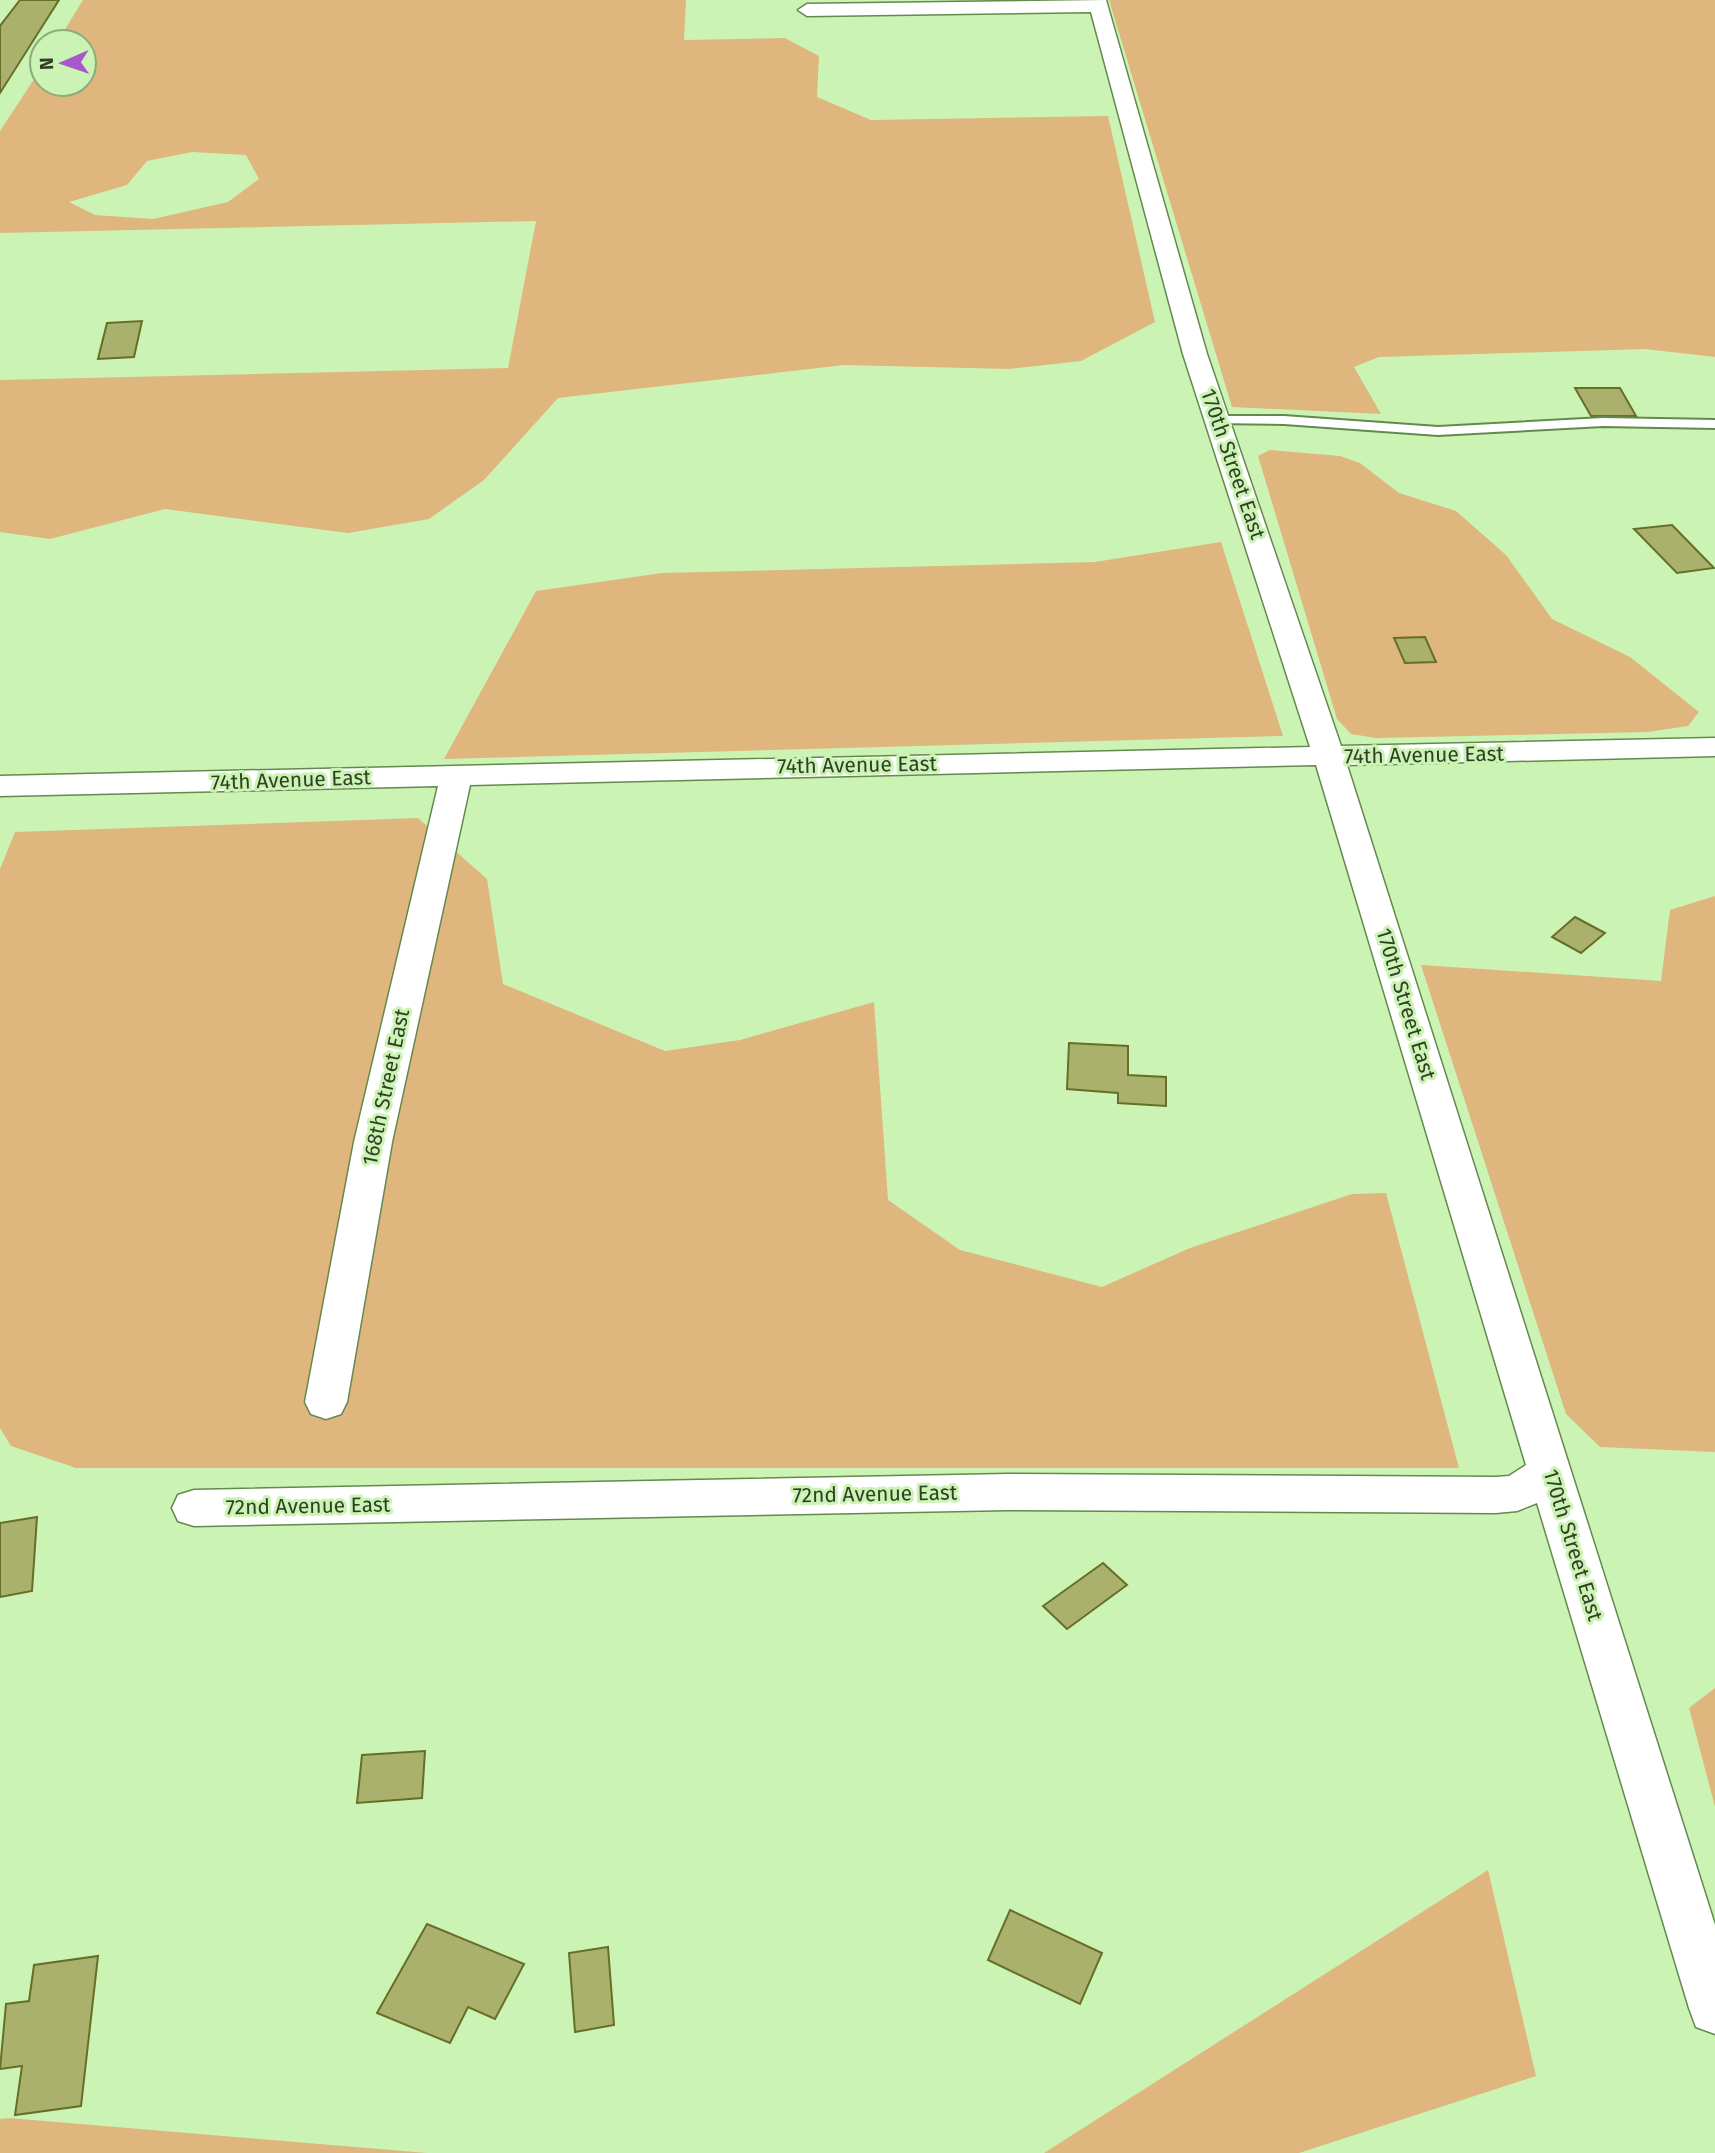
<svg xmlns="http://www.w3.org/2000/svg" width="1715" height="2153" viewBox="0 0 1715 2153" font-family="'Fira Sans',sans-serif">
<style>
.green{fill:#dfb67e;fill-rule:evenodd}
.building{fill:#a9b16c;stroke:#676e27;stroke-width:2}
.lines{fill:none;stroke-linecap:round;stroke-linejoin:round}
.service-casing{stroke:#64894e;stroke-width:4}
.minor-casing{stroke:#64894e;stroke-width:3}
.service{fill:#fff;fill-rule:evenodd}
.minor{fill:#fff;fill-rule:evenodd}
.labels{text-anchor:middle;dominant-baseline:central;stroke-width:6;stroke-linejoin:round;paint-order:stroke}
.street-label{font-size:21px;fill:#304026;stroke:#cbf4b4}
</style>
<rect width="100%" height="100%" fill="#cbf4b4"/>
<path class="green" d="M 83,0 L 686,0 L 684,40 L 785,38 L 819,56 L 817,97 L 871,120 L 1108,116 L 1155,322 L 1081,361 L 1009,369 L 844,365 L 558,398 L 484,480 L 429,519 L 348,533 L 165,509 L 50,539 L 0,532 L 0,380 L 508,368 L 536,221 L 0,233 L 0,131 L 42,67 L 42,84 L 84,84 L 84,42 L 57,42 ZM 192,152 L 246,155 L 259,179 L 228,202 L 153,219 L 95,215 L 69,202 L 127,185 L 147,161 Z
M 1109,0 L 1715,0 L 1715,357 L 1645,349 L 1379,357 L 1354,367 L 1381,414 L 1232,407 Z
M 1270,450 L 1340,456 L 1360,463 L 1399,493 L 1456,511 L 1506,555 L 1552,619 L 1630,657 L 1699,712 L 1688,726 L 1648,732 L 1376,738 L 1351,734 L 1337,719 L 1258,456 Z
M 1221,542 L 1283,736 L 444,759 L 536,591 L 662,573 L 1095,562 Z
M 418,818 L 487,879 L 503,984 L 665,1051 L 740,1040 L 874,1002 L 888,1200 L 960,1250 L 1102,1287 L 1190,1248 L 1352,1194 L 1386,1193 L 1459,1468 L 76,1468 L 11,1446 L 0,1428 L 0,869 L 15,832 Z
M 1715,896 L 1715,1452 L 1600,1447 L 1566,1414 L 1421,965 L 1661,981 L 1670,910 Z
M 1715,1688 L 1715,1807 L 1689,1708 Z
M 1488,1870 L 1536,2076 L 1299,2153 L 1044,2153 Z
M 9,2118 L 427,2153 L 0,2153 L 0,2119 Z"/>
<path class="building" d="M 20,0 L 59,0 L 0,93 L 0,26 Z
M 142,321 L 134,357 L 98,359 L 107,323 Z
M 1575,388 L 1620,388 L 1636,416 L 1591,416 Z
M 1672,525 L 1714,568 L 1677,573 L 1634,529 Z
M 1425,637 L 1436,662 L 1405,663 L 1394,638 Z
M 1575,917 L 1605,933 L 1581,953 L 1552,937 Z
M 1069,1043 L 1128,1046 L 1128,1075 L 1166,1077 L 1166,1106 L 1118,1103 L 1118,1093 L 1067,1089 Z
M 37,1517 L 32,1591 L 0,1597 L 0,1523 Z
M 1103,1563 L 1127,1585 L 1067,1629 L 1043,1606 Z
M 425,1751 L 422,1798 L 357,1803 L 362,1755 Z
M 1010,1910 L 1102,1953 L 1080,2004 L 988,1960 Z
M 427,1924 L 524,1964 L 495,2019 L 468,2007 L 450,2043 L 377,2013 Z
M 608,1947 L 614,2025 L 575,2032 L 569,1953 Z
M 98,1956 L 81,2106 L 15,2115 L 22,2066 L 0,2069 L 6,2004 L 29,2001 L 34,1965 Z"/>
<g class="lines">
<g class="service-casing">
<path id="service" d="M 1218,416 L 1284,416 L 1438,427 L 1603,418 L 1715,420 L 1715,428 L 1603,426 L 1438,435 L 1284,424 L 1213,423 L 1213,417 Z"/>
</g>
<g class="minor-casing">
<path id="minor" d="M 1106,0 L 1207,354 L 1341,746 L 1715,738 L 1715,756 L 1347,765 L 1715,1925 L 1715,2034 L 1696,2027 L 1689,2008 L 1537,1503 L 1517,1511 L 1496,1513 L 1008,1510 L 194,1526 L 178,1521 L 172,1508 L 178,1495 L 194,1490 L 1008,1474 L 1496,1477 L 1509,1476 L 1526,1465 L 1316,765 L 470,785 L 392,1142 L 347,1402 L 341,1414 L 326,1419 L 311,1414 L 305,1402 L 354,1142 L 438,786 L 0,796 L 0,776 L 1310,747 L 1183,354 L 1091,12 L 807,16 L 798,10 L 807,4 Z"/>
</g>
<use href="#service" class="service"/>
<use href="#minor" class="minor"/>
</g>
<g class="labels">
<g class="street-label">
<text transform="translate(1233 464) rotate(71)">170th Street East</text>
<text transform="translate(1424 755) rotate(-1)">74th Avenue East</text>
<text transform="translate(857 765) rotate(-1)">74th Avenue East</text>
<text transform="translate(291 780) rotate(-2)">74th Avenue East</text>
<text transform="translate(1406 1004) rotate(73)">170th Street East</text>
<text transform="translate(386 1087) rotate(-78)">168th Street East</text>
<text transform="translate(875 1494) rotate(-1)">72nd Avenue East</text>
<text transform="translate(308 1506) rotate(-1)">72nd Avenue East</text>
<text transform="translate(1573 1545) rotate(73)">170th Street East</text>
</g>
</g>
<g transform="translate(63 63) rotate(268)"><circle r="33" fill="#cbf4b4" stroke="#8dac7b" stroke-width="2"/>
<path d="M0-5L12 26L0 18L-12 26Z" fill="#a758c9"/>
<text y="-10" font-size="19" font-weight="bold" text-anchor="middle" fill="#304026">N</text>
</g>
</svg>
